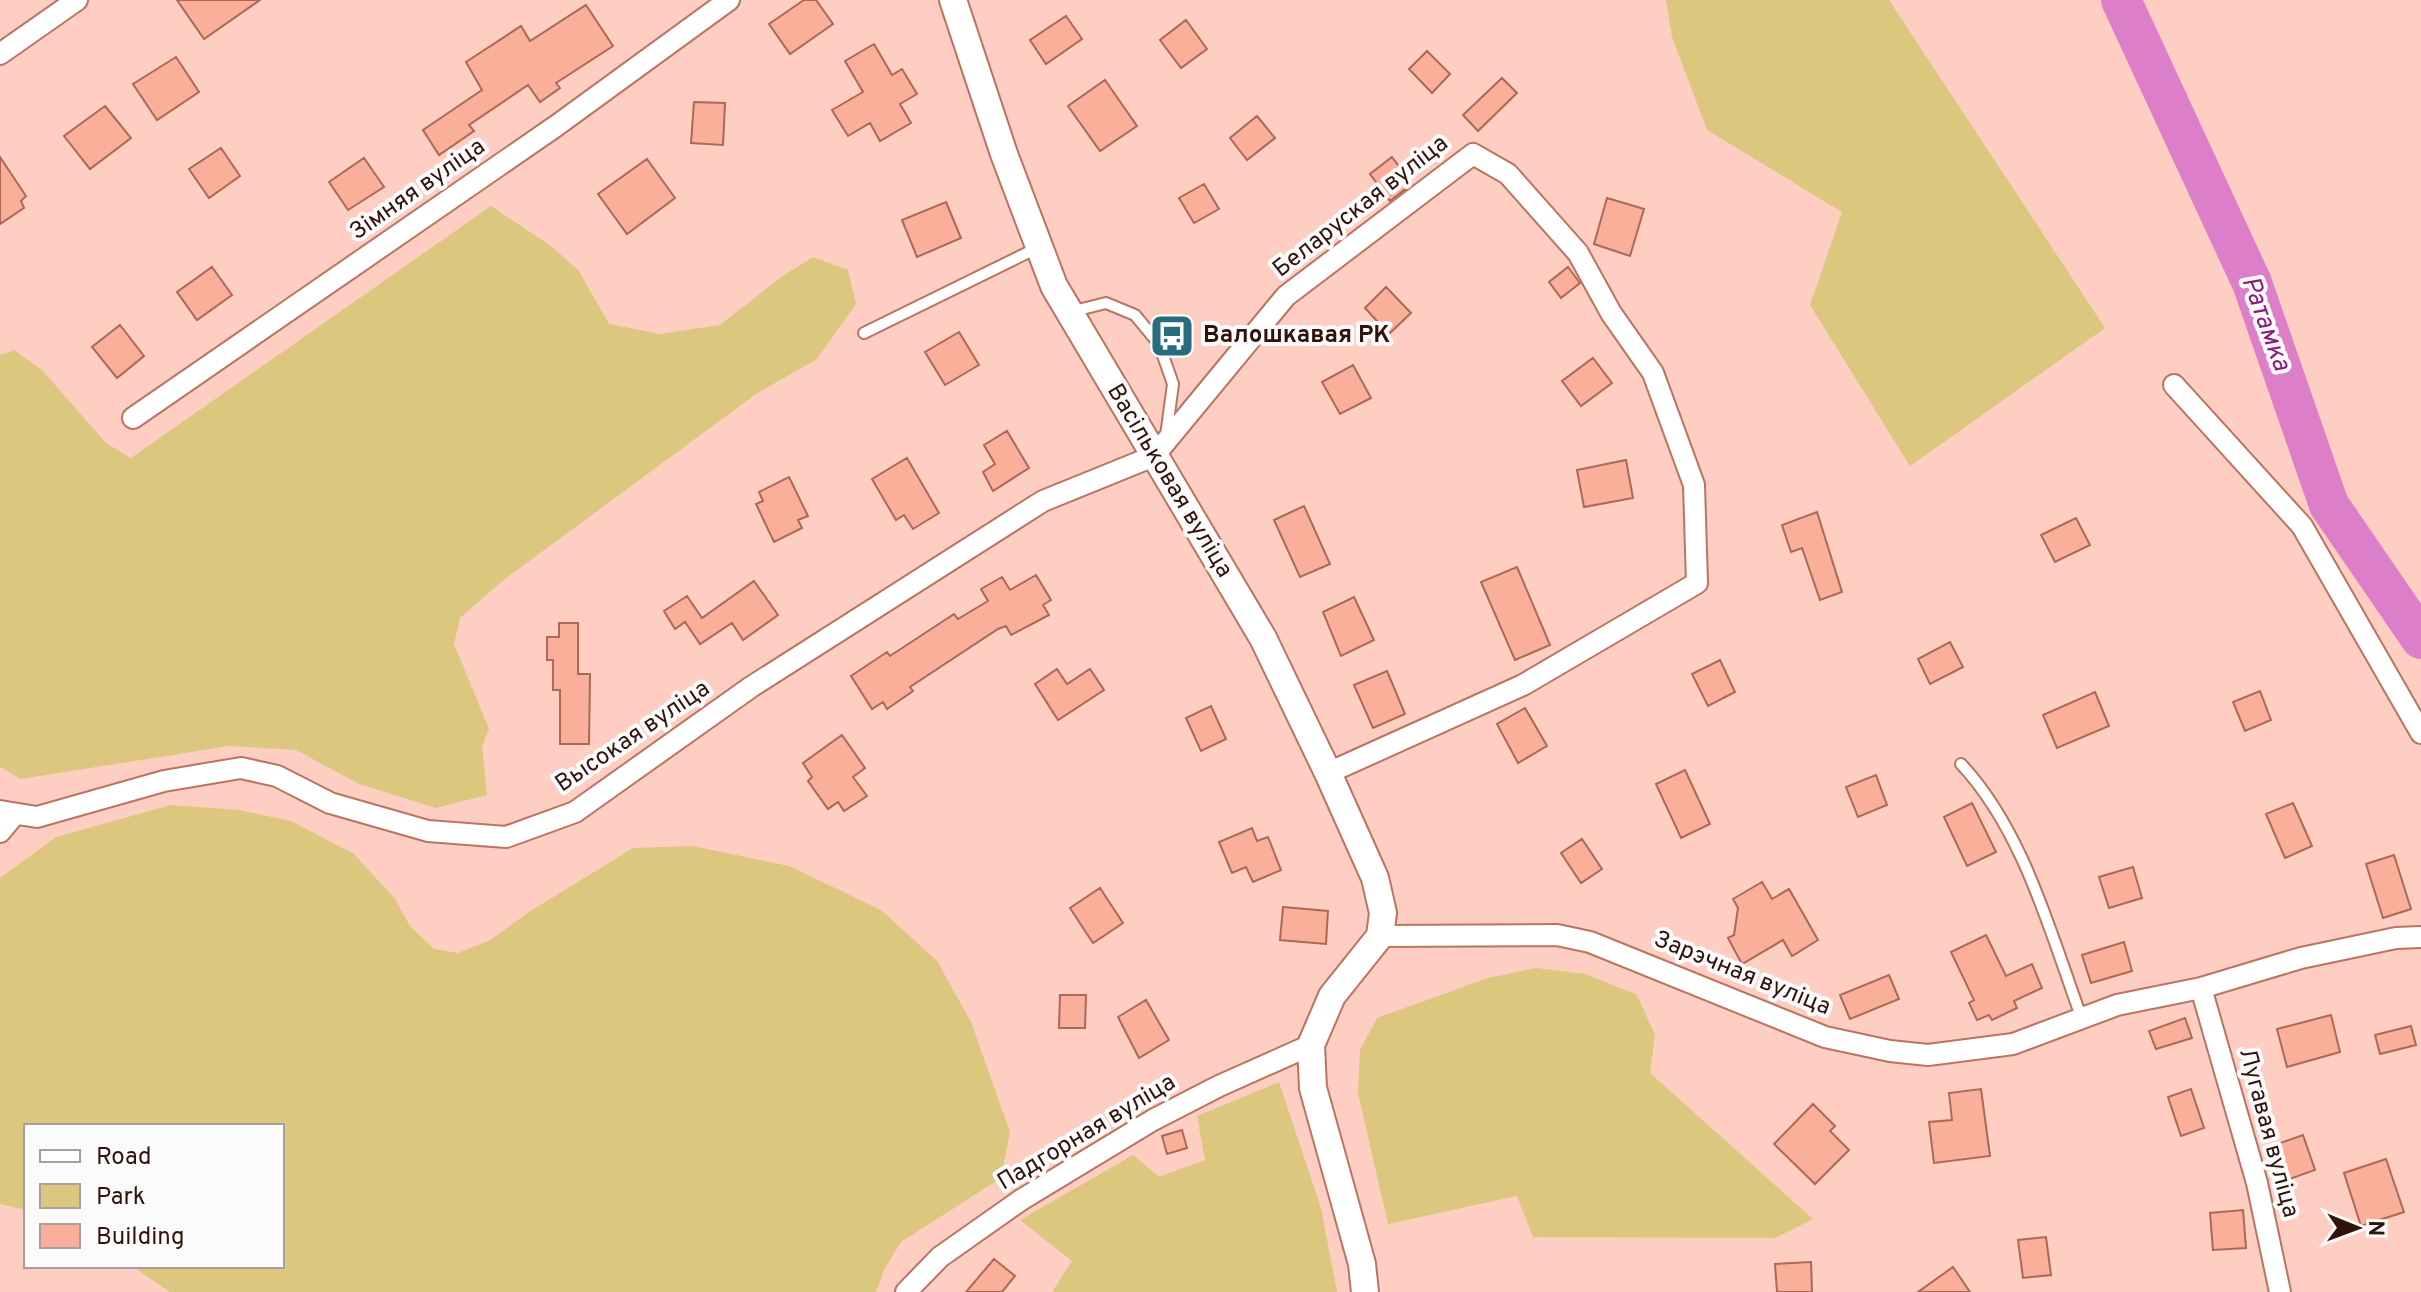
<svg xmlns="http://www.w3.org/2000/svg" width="2421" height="1292" viewBox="0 0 2421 1292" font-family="Overpass,sans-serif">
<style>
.green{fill:#dbc87e}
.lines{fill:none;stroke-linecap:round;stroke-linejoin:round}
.river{stroke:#dc7fc8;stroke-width:40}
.building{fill:#faaf9b;stroke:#ad6856;stroke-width:2}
.service-casing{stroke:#ba7461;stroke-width:14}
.minor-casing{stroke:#ba7461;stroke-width:24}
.tertiary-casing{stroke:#ba7461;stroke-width:30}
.service{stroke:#fff;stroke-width:10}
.minor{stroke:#fff;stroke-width:20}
.tertiary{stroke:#fff;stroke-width:26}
.labels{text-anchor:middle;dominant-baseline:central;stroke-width:8;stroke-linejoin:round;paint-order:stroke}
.street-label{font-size:24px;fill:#2f130c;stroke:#fbfbfb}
.poi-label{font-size:24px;font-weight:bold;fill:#2f130c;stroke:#fbfbfb;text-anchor:start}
.water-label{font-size:26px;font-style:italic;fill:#8a1b79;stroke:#fbfbfb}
</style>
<rect width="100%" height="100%" fill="#fdcec1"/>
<path class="green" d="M 1666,0 L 1889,0 L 2105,328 L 1910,466 L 1810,305 L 1842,212 L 1707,130 L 1672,37 Z
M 491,206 L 551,246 L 579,271 L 609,324 L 660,334 L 720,325 L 781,277 L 813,257 L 848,270 L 856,304 L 817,359 L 756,394 L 501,582 L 460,618 L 454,644 L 489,729 L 482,746 L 487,795 L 436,808 L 359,784 L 296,750 L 229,746 L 21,779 L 0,767 L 0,355 L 14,350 L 42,370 L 106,443 L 131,458 Z
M 171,805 L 239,810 L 291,821 L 354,854 L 395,899 L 410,926 L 434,949 L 458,953 L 490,940 L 529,912 L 633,848 L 692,846 L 789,866 L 881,910 L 937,961 L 971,1022 L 1010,1132 L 1001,1178 L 901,1242 L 884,1270 L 876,1292 L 170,1292 L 132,1266 L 282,1266 L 282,1126 L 26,1126 L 26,1210 L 0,1204 L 0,878 L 56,837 Z
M 1536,968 L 1586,974 L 1637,995 L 1655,1035 L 1650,1073 L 1813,1219 L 1775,1238 L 1533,1237 L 1517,1196 L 1388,1224 L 1358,1093 L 1360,1050 L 1377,1018 L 1488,978 Z
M 1279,1082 L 1321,1208 L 1337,1292 L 1052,1292 L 1072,1261 L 1020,1220 L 1133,1155 L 1159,1177 L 1205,1160 L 1197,1116 Z"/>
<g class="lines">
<path class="river" d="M 2121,0 L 2252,283 L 2329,505 L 2421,639"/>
</g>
<path class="building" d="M 177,0 L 260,0 L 204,39 Z
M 804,0 L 816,0 L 833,24 L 790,54 L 769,24 Z
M 586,5 L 613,46 L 556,83 L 560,88 L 540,102 L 528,85 L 469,125 L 474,131 L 439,155 L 423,130 L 482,90 L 466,62 L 521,26 L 530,41 Z
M 1066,16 L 1082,39 L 1046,64 L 1030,40 Z
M 1186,20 L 1207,49 L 1181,68 L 1160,40 Z
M 874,44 L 892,75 L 902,69 L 917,94 L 900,104 L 911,123 L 880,141 L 870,123 L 848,136 L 832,110 L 863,92 L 845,61 Z
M 1427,51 L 1450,74 L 1432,93 L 1409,69 Z
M 176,57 L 199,92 L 157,120 L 133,84 Z
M 1502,78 L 1517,93 L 1478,131 L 1463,115 Z
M 1105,80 L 1137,126 L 1100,151 L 1068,106 Z
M 694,102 L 725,103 L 723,145 L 691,143 Z
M 105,106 L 131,138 L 90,169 L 64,136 Z
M 1257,116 L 1275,138 L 1247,160 L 1230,138 Z
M 221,148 L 240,176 L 209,198 L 189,169 Z
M 0,157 L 26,196 L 21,201 L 24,208 L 0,224 Z
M 1392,157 L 1412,184 L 1390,201 L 1370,174 Z
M 364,158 L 384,187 L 348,210 L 329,182 Z
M 647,159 L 675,198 L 627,234 L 598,194 Z
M 1204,184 L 1219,209 L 1194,223 L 1179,198 Z
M 1607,198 L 1644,209 L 1630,256 L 1594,244 Z
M 946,202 L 961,238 L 917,257 L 902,220 Z
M 212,267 L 232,295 L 197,320 L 177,292 Z
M 1568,267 L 1580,283 L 1561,298 L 1549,282 Z
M 1386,287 L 1411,313 L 1389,334 L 1365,308 Z
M 120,325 L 144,356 L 117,378 L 92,347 Z
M 959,332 L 979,365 L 945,385 L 925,352 Z
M 1593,358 L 1612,383 L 1581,406 L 1562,381 Z
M 1353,365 L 1371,398 L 1340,414 L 1322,382 Z
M 1007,431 L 1029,468 L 993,491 L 983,472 L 995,464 L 984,445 Z
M 907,458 L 939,513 L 913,529 L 904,515 L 896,520 L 872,479 Z
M 1626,460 L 1633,498 L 1584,507 L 1577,470 Z
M 789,477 L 808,516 L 798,520 L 802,528 L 774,542 L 756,504 L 763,501 L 759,492 Z
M 1304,506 L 1330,564 L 1300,577 L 1274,520 Z
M 1817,512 L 1842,592 L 1820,600 L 1802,548 L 1791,552 L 1782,525 Z
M 2076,518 L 2090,545 L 2055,562 L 2041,535 Z
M 1517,567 L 1550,645 L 1515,660 L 1481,582 Z
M 1036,575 L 1051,600 L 1043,605 L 1049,615 L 1011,635 L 1006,626 L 998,629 L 910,687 L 913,691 L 887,709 L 883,702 L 872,709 L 851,676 L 887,652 L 890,656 L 954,614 L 958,619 L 988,601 L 981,589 L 1002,577 L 1010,590 Z
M 754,581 L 778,615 L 743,640 L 732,623 L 700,644 L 685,622 L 675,629 L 664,611 L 687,596 L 702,618 Z
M 1354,597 L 1374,640 L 1341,656 L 1323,612 Z
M 559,623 L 578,623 L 578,674 L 590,674 L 589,744 L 560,744 L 560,690 L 553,690 L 553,660 L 547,660 L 547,637 L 559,637 Z
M 1950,642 L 1963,667 L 1930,684 L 1918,659 Z
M 1720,660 L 1735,692 L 1708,706 L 1692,674 Z
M 1057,669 L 1067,684 L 1090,669 L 1104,690 L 1058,720 L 1035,684 Z
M 1387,671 L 1405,714 L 1373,728 L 1354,685 Z
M 2260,691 L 2271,720 L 2245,731 L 2233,702 Z
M 2095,692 L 2109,726 L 2057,748 L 2043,715 Z
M 1211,706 L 1226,739 L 1201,751 L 1186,718 Z
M 1525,708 L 1547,746 L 1518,763 L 1497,724 Z
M 842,735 L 865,768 L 853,777 L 867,796 L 844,811 L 838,802 L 828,809 L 808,781 L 812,777 L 803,763 Z
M 1685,770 L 1710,824 L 1681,838 L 1656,784 Z
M 1876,775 L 1887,805 L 1858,817 L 1846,787 Z
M 1972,803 L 1996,852 L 1967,866 L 1944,817 Z
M 2293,803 L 2312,846 L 2285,858 L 2266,814 Z
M 1252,828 L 1257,841 L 1268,837 L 1281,870 L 1253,882 L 1246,867 L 1232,873 L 1219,842 Z
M 1582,839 L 1602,869 L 1581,883 L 1561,853 Z
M 2394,855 L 2411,909 L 2383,918 L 2366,864 Z
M 2133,867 L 2142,898 L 2109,908 L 2099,877 Z
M 1762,882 L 1772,899 L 1789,889 L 1818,940 L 1792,956 L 1783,940 L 1742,964 L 1728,938 L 1734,935 L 1738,908 L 1733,899 Z
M 1100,888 L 1123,923 L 1093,943 L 1070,908 Z
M 1283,907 L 1328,911 L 1326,944 L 1280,940 Z
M 1986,935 L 2006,976 L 2032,964 L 2042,988 L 2014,1001 L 2017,1008 L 1992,1020 L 1989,1015 L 1977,1020 L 1969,1003 L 1974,1000 L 1951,952 Z
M 2124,942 L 2132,971 L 2091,983 L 2082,955 Z
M 1889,975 L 1899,999 L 1850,1019 L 1840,995 Z
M 1060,995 L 1086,995 L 1085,1028 L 1059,1028 Z
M 1146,1000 L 1169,1040 L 1139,1058 L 1118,1017 Z
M 2331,1015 L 2340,1052 L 2287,1067 L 2277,1029 Z
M 2185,1018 L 2192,1038 L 2156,1049 L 2149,1031 Z
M 2411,1026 L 2416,1045 L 2380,1054 L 2375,1035 Z
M 1981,1089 L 1990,1156 L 1934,1163 L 1929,1122 L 1952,1120 L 1949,1093 Z
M 2191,1089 L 2204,1128 L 2181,1136 L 2168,1097 Z
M 1813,1104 L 1835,1126 L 1830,1131 L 1849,1150 L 1815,1184 L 1774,1144 Z
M 1182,1130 L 1187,1148 L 1167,1154 L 1162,1136 Z
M 2303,1135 L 2315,1170 L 2278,1183 L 2266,1148 Z
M 2386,1159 L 2404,1212 L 2361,1226 L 2344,1173 Z
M 2243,1210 L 2246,1248 L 2213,1250 L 2210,1213 Z
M 2046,1237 L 2051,1275 L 2023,1278 L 2018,1240 Z
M 994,1259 L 1015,1276 L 1002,1292 L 966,1292 Z
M 1811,1262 L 1812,1292 L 1777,1292 L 1775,1264 Z
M 1953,1267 L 1970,1292 L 1918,1292 Z"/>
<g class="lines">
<g class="service-casing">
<path id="service" d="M 1070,312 L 1106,303 L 1135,315 L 1159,344 L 1173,384 L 1166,436
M 864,333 L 1037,248
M 1961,764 C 2024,831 2051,935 2082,1019"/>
</g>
<g class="minor-casing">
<path id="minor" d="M 0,54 L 77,0
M 2174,385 L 2302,526 L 2421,733
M 133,418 L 556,126 L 729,0
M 0,811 L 37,817 L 164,781 L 241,768 L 277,776 L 330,803 L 428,831 L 506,837 L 575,812 L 751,687 L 1043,501 L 1154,456 L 1286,296 L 1473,154 L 1508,174 L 1578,253 L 1611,313 L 1653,373 L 1694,485 L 1697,583 L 1523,685 L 1328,773
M 0,832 L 15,814
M 1380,936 L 1557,935 L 1590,942 L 1825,1037 L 1890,1051 L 1928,1055 L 2013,1044 L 2117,1005 L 2201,988 L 2301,958 L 2396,938 L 2421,937
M 2201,988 L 2257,1183 L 2280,1292
M 906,1292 L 940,1257 L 1021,1200 L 1153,1120 L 1219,1086 L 1311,1045"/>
</g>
<g class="tertiary-casing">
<path id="tertiary" d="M 953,0 L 1004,154 L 1054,286 L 1263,638 L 1328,773 L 1375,878 L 1383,913 L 1380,936 L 1332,996 L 1311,1045 L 1313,1088 L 1362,1264 L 1365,1292"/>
</g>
<use href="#service" class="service"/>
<use href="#minor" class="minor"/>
<use href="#tertiary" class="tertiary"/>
</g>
<defs>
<g id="bus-square" transform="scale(2.3)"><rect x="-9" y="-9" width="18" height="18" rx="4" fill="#286d7d" stroke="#fbfbfb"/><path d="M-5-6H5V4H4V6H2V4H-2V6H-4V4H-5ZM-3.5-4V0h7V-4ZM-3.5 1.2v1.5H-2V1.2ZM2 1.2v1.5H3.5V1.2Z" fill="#fff"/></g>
</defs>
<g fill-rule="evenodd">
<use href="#bus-square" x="1172" y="336"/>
</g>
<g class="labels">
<g class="street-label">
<text transform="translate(418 190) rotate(-35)">Зімняя вуліца</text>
<text transform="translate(1361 207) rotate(-38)">Беларуская вуліца</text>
<text transform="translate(1169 481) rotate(59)">Васільковая вуліца</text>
<text transform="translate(633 737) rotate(-34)">Высокая вуліца</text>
<text transform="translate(1742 974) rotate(22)">Зарэчная вуліца</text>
<text transform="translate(1087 1133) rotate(-31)">Падгорная вуліца</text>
<text transform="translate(2268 1133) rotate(75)">Лугавая вуліца</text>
</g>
<g class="poi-label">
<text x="1203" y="336">Валошкавая РК</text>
</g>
<g class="water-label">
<text transform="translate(2265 324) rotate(70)">Ратамка</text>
</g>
</g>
<rect x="24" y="1124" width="260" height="144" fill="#fbfbfb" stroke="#a99e9b" stroke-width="2"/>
<rect x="40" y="1150" width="40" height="12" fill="#ffffff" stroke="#a99e9b" stroke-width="2"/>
<text x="96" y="1164" font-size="24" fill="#2f130c">Road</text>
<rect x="40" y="1184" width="40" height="24" fill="#dbc87e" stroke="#a99e9b" stroke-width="2"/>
<text x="96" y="1204" font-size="24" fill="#2f130c">Park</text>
<rect x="40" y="1224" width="40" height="24" fill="#faaf9b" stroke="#a99e9b" stroke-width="2"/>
<text x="96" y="1244" font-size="24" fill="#2f130c">Building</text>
<g transform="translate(2357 1228) rotate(91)" stroke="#fbfbfb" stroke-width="6" paint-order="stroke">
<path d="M0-6L14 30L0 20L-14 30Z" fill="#2f130c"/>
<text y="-12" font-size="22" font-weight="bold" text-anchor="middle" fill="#2f130c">N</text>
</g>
</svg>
